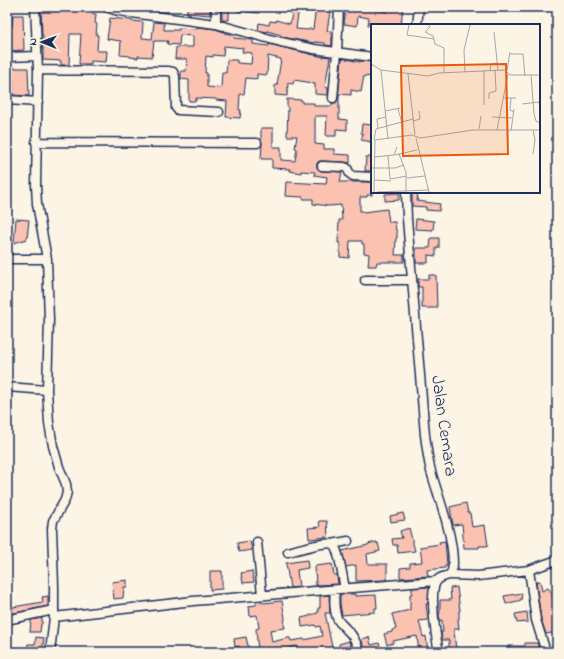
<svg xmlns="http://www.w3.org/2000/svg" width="564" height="659" viewBox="0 0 564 659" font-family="'Indie Flower',sans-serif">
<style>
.building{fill:#fbc2b2;stroke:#1b2f5e;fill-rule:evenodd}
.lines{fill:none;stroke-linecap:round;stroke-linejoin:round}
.minor-casing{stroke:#1b2f5e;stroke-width:11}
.minor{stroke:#fcf5e5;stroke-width:8}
.labels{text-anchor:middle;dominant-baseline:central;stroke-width:3;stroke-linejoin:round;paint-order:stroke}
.street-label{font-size:18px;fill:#1b2f5e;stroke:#fcf5e5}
.inset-road{fill:none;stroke:#a2a6af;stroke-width:1}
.view{fill:#e8590c;fill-opacity:0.15;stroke:#e8590c;stroke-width:2}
.inset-edge{fill:none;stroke:#1b2f5e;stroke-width:2}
</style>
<rect width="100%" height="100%" fill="#fcf5e5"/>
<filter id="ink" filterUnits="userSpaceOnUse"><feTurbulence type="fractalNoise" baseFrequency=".025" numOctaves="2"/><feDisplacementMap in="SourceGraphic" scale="8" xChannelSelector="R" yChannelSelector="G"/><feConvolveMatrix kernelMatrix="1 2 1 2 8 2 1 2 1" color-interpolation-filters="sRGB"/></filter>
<g filter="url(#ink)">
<path class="building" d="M 41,7 L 48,7 L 48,9 L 56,9 L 86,10 L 86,13 L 96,14 L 95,23 L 97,24 L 96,35 L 98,35 L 97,51 L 107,51 L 106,62 L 91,61 L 91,64 L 79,64 L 81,34 L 70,34 L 69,65 L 61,65 L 61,61 L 43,60 L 43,35 L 42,35 Z
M 187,7 L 210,7 L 210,15 L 187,13 Z
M 222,7 L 229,7 L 229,20 L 222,20 Z
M 238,7 L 260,7 L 259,13 L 237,11 Z
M 293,7 L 299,7 L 296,29 L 308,30 L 309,29 L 313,29 L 316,7 L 333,7 L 333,12 L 330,12 L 327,31 L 331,31 L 331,35 L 332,35 L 332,46 L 325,45 L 325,43 L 314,42 L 314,43 L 282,37 L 281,36 L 281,35 L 267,31 L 267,32 L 258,30 L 259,23 L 269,25 L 270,21 L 276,22 L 276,20 L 290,24 Z
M 344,7 L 362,7 L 387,12 L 388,7 L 403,7 L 401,25 L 368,25 L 369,18 L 358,16 L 357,26 L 344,24 L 345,14 L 344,14 Z
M 13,15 L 23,15 L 24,50 L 7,51 L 7,26 L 12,26 Z
M 110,18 L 131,20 L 131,21 L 143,22 L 142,38 L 152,39 L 154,22 L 164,23 L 164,30 L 179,30 L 179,28 L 197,29 L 197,27 L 215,29 L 224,32 L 224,33 L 235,35 L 234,38 L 253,40 L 253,44 L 269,46 L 269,44 L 310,54 L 309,54 L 324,57 L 324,56 L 330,57 L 325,87 L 328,88 L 328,95 L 315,94 L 315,84 L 313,84 L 313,83 L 294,80 L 293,84 L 288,83 L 287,96 L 275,95 L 275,85 L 277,85 L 281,59 L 268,56 L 267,75 L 257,74 L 257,79 L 246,78 L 244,94 L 240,94 L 239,110 L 241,110 L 240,118 L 226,117 L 227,101 L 216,100 L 216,99 L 196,98 L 196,101 L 189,101 L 189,80 L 181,79 L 181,71 L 186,71 L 187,59 L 175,59 L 176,47 L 193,47 L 193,36 L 180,35 L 179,45 L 167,44 L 168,41 L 154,41 L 152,57 L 138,56 L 138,58 L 130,57 L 130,56 L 120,55 L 121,41 L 107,39 ZM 224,46 L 243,48 L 242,52 L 252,53 L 251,64 L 237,63 L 237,60 L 227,60 L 226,73 L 222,72 L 221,88 L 207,87 L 207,73 L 205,73 L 206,56 L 213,57 L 213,55 L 223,56 Z
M 342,58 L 360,62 L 361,61 L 372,62 L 372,77 L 364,76 L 361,92 L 351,90 L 351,95 L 339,94 L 339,119 L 347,120 L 347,130 L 336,129 L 336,136 L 326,136 L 327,116 L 315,116 L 315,144 L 324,145 L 324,149 L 334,149 L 334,154 L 350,155 L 350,163 L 344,162 L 322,161 L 319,161 L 317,163 L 317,168 L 319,170 L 321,171 L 342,172 L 340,182 L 372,182 L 372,195 L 367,195 L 367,197 L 360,197 L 360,211 L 363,211 L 364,212 L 387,209 L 389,222 L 395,222 L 396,231 L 397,231 L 397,238 L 396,238 L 395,255 L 404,255 L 404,262 L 377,262 L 376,266 L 368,266 L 369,254 L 364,253 L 364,244 L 362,244 L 362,241 L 350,241 L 349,258 L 340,257 L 340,243 L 338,243 L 339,220 L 342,220 L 341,205 L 329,206 L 313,204 L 313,199 L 303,199 L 303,197 L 285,196 L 286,182 L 326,184 L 327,177 L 314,175 L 315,172 L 301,171 L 301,173 L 290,171 L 290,169 L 272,168 L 272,159 L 261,159 L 262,143 L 261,139 L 261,128 L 273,128 L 273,147 L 281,147 L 281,160 L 295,161 L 297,149 L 295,148 L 297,136 L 287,136 L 288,107 L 287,106 L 287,99 L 302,100 L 302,103 L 314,103 L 314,106 L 332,106 L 332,103 L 336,103 L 338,98 Z
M 12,68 L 28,68 L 29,96 L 13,95 L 13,80 L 10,81 L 9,75 L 12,74 Z
M 362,124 L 372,125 L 372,142 L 361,140 L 363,134 L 361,133 Z
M 366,157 L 372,157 L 372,171 L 365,171 Z
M 412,192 L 418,192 L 417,201 L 440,204 L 439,211 L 426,210 L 426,207 L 412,206 Z
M 399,193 L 399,200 L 385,201 L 385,194 Z
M 16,219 L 29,220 L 27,239 L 14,243 Z
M 416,219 L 434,221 L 433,230 L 415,229 Z
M 431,238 L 439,238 L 439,248 L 436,248 L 436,256 L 428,255 L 428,263 L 416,263 L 416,248 L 430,248 Z
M 429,275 L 436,275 L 437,308 L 422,308 L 422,287 L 418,287 L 418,279 L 429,279 Z
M 466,503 L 468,513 L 470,513 L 472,527 L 485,525 L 488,546 L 479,546 L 479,548 L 464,548 L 462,524 L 453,525 L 450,507 Z
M 403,513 L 405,520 L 391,522 L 390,516 Z
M 319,521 L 327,521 L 328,537 L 309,539 L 308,528 L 320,527 Z
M 409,528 L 415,551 L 398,553 L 397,545 L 393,545 L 392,539 L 402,538 L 400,531 Z
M 250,541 L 252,550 L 239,552 L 237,543 Z
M 445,541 L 447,564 L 447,566 L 445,566 L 445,568 L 427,570 L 428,576 L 400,578 L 400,568 L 410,567 L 410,563 L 422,562 L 420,547 L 440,544 L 439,542 Z
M 377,542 L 377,544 L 378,543 L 380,551 L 367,554 L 368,564 L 387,564 L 387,580 L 356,581 L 356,565 L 346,567 L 342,551 L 368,545 L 368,544 Z
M 307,560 L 308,568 L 297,570 L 299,587 L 290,588 L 286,563 Z
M 332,564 L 334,575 L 337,575 L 338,584 L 316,585 L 315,566 Z
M 210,571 L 222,571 L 222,589 L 210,590 Z
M 252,571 L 254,582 L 243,583 L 241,573 Z
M 127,580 L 127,587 L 124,587 L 123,598 L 114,599 L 112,582 Z
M 540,581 L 542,591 L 548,588 L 552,593 L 557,616 L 557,632 L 546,634 L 541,619 L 536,582 Z
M 429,587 L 428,604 L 426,604 L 428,620 L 419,621 L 423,637 L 426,636 L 428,652 L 419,652 L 417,636 L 393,641 L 393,643 L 387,645 L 384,634 L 392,632 L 392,630 L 396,629 L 392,614 L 410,610 L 410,594 L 412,594 L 412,588 Z
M 457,587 L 460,611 L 459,611 L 459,619 L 458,619 L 459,629 L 454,629 L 456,652 L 449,652 L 449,640 L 442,640 L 441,632 L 443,632 L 442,620 L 440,621 L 439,615 L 439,613 L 440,613 L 440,600 L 451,600 L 450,588 Z
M 522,593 L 521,600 L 506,604 L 504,596 Z
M 340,594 L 355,594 L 355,596 L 376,595 L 377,608 L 375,608 L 375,612 L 342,615 L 340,604 Z
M 329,595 L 330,613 L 325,613 L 333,652 L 309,652 L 308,648 L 298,650 L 297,646 L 271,652 L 258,652 L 256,629 L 259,628 L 257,615 L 250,616 L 249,606 L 256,605 L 256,604 L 263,602 L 264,603 L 282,601 L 285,618 L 284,624 L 285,628 L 270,630 L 272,642 L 288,638 L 290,638 L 291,641 L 304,639 L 304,640 L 322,636 L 320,626 L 316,627 L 315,625 L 302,627 L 301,618 L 310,616 L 310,615 L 318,613 L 318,608 L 320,608 L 320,596 Z
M 48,596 L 48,606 L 10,614 L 7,615 L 7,608 L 43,602 L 42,597 Z
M 527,612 L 528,622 L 517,623 L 515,614 Z
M 42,618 L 42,624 L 41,624 L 40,632 L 30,632 L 31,620 Z
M 36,637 L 44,638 L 42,652 L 27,652 L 28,644 L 35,644 Z
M 246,637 L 249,651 L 240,652 L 239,646 L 235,647 L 234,639 Z
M 369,637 L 371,645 L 379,643 L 382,652 L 364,652 L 362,639 Z
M 349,641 L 352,652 L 339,652 L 339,644 Z
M 525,643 L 537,643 L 540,652 L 508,652 L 508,646 L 525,646 Z"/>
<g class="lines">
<g class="minor-casing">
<path id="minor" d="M 35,7 L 38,70 L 36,185 L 37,204 L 47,259 L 49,320 L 47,390 L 49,423 L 53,446 L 59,467 L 66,484 L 67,492 L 65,500 L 53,521 L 52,529 L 54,586 L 54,617 L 50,652
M 106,7 L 115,10 L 131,13 L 216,24 L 281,42 L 314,49 L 372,57
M 216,24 L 216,7
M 417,25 L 419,7
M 7,57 L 37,56
M 38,70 C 82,71 125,70 168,71 L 173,72 L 175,76 L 176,108 L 178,110 L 219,112
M 333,98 L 337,52 L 339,7
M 7,100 L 38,102
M 36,142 L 257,143
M 322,166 L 344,167 L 347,168 L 350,174 L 353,176 L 372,177
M 406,192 L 407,219 L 425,435 C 427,449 428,464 433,478 C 441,504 453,536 453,564 C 452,582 442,572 436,582 C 429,593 436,638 439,652
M 7,259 L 47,259
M 365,280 L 412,280
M 7,387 L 47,390
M 257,542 L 262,595
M 332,544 L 348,541
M 288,552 C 296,550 327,541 333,544 C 339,549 343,580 345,589
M 529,570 L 536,620 L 546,652
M 450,575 L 478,576 L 529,570 L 557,560
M 335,590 C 334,599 334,610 337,618 C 339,623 344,626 347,630 C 354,636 357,643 359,652
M 54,617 L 193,601 L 436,581
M 11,619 L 54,610"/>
</g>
<use href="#minor" class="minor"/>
</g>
</g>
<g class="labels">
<g class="street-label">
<text transform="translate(443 426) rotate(82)">Jalan Cemara</text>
</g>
</g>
<g transform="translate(371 24)">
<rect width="169" height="169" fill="#fcf5e5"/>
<path class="inset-road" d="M 38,1 L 36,11 L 63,15M 58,1 L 59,3 L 54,8 L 62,12 L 64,20 L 73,24 L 73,49M 123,8 L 127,46M 139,30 L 152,30 L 154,52M 0,40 L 10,46 L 17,115M 10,46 L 57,52 L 68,49 L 134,46 L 139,51 L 169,51M 113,46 L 113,81M 119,46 L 120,40 L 126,39M 136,46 L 139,28M 94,48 L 93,26 L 99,1M 37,50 L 44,111M 160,51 L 163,90 L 165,97 L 169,99M 132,74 L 145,74M 140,74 L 139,86 L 143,88M 118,75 L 118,69 L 125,67 L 124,46M 151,80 L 168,78 L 169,83M 27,85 L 31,99M 14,87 L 29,84M 121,93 L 141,94M 42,97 L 49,95 L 48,87M 7,104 L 6,95 L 15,93M 108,105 L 110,92M 126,106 L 137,50M 162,106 L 164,116 L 162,130M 140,107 L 143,85M 45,114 L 58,168M 3,116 L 5,105 L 42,95M 28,130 L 35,148 L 35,168M 24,131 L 46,126M 17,132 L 19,155 L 36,152M 3,133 L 23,131 L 26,123M 0,144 L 24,144 L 33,141M 36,154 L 54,152M 3,156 L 20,157M 3,168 L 4,116 L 41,111 L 49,114 L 102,106 L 169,106M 6,168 L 58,166"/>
<path class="view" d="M 135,40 L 137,130 L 32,132 L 30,42 Z"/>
<rect width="169" height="169" class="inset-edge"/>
</g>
<rect width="564" height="659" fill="none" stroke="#fcf5e5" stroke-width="24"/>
<rect x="12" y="12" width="540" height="635" fill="none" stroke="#1b2f5e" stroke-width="1.5" filter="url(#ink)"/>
<g transform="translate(42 42) rotate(271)" stroke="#fcf5e5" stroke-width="3" paint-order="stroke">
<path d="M0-3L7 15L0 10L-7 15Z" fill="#1b2f5e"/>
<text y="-6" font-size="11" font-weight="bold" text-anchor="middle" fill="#1b2f5e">N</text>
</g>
</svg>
